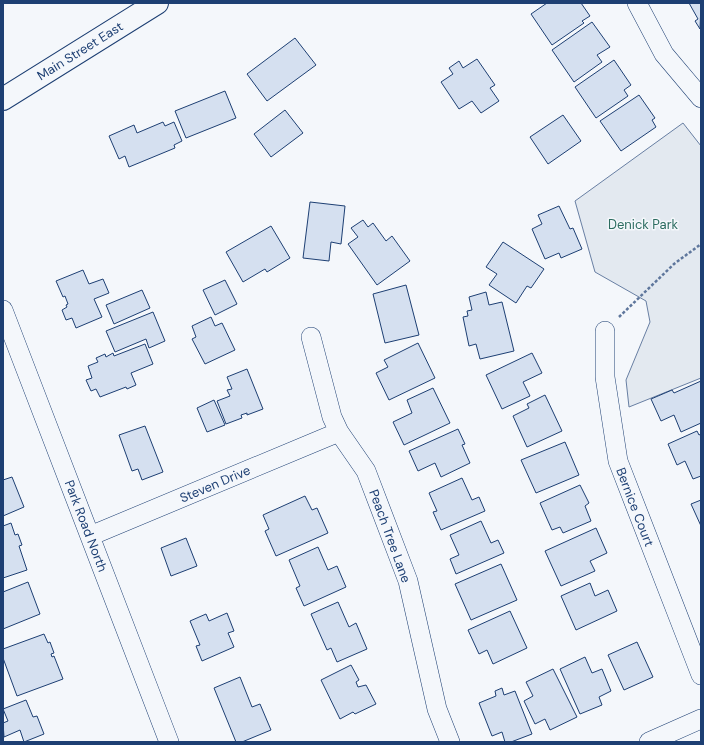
<svg xmlns="http://www.w3.org/2000/svg" width="704" height="745" viewBox="0 0 704 745" font-family="'DM Sans',sans-serif">
<style>
.green{fill:#e3e9f0;stroke:#687fa3}
.building{fill:#d5e0f0;stroke:#1d3f73}
.lines{fill:none;stroke-linecap:round;stroke-linejoin:round}
.street-casing{stroke:#1d3f73;stroke-width:20}
.secondary-casing{stroke:#1d3f73;stroke-width:24}
.path{stroke:#5e769c;stroke-width:2.5;stroke-dasharray:3 2;stroke-linecap:butt}
.street{stroke:#f4f7fb;stroke-width:19}
.secondary{stroke:#f4f7fb;stroke-width:22}
.labels{text-anchor:middle;dominant-baseline:central;stroke-width:3;stroke-linejoin:round;paint-order:stroke}
.street-label{font-size:13px;fill:#1d3f73;stroke:#f4f7fb}
.park-label{font-size:13px;fill:#2c6c60;stroke:#f4f7fb}
</style>
<rect width="100%" height="100%" fill="#f4f7fb"/>
<path class="green" d="M 683,123 L 701,146 L 701,378 L 629,407 L 626,380 L 650,322 L 646,301 L 595,272 L 575,201 Z"/>
<path class="building" d="M 547,3 L 581,3 L 590,16 L 582,21 L 584,23 L 552,45 L 531,14 Z
M 689,3 L 701,3 L 700,29 L 695,21 L 698,19 Z
M 592,22 L 610,47 L 597,55 L 602,62 L 574,82 L 552,50 Z
M 295,38 L 316,65 L 267,101 L 247,74 Z
M 477,59 L 495,85 L 490,88 L 499,101 L 481,113 L 472,101 L 459,109 L 441,82 L 453,74 L 449,68 L 459,61 L 463,68 Z
M 614,60 L 631,85 L 624,90 L 628,96 L 596,118 L 575,87 Z
M 225,91 L 236,118 L 186,138 L 175,111 Z
M 639,95 L 655,118 L 652,120 L 656,127 L 621,151 L 600,121 Z
M 285,110 L 303,133 L 271,157 L 254,134 Z
M 563,115 L 581,141 L 548,164 L 530,137 Z
M 163,122 L 165,126 L 174,122 L 182,141 L 174,145 L 175,148 L 129,167 L 125,156 L 119,159 L 109,136 L 134,125 L 137,133 Z
M 310,202 L 345,206 L 341,244 L 331,242 L 329,261 L 303,258 Z
M 559,206 L 570,229 L 573,228 L 582,249 L 561,258 L 559,253 L 545,259 L 532,229 L 542,224 L 538,215 Z
M 363,220 L 368,227 L 373,223 L 386,241 L 392,236 L 410,261 L 377,285 L 348,244 L 358,237 L 351,228 Z
M 271,226 L 290,258 L 267,272 L 265,269 L 243,282 L 226,252 Z
M 503,242 L 544,269 L 531,288 L 527,286 L 516,303 L 489,285 L 497,274 L 486,267 Z
M 83,270 L 89,284 L 103,279 L 109,293 L 94,299 L 102,317 L 76,328 L 72,318 L 66,320 L 62,310 L 67,307 L 66,305 L 68,304 L 65,296 L 63,297 L 56,281 Z
M 225,280 L 237,304 L 215,315 L 203,290 Z
M 406,285 L 419,335 L 385,343 L 373,294 Z
M 142,290 L 150,308 L 114,324 L 106,305 Z
M 486,292 L 489,305 L 502,302 L 514,351 L 480,359 L 476,344 L 469,346 L 463,317 L 468,316 L 467,311 L 472,310 L 469,297 Z
M 153,312 L 165,341 L 149,348 L 146,339 L 115,352 L 106,331 Z
M 211,317 L 215,326 L 222,323 L 235,350 L 205,364 L 192,339 L 196,337 L 192,326 Z
M 418,343 L 435,378 L 389,400 L 376,373 L 388,367 L 384,360 Z
M 145,344 L 153,364 L 131,373 L 136,385 L 127,389 L 126,387 L 100,397 L 96,389 L 91,391 L 86,380 L 92,378 L 88,366 L 98,362 L 96,358 L 105,354 L 106,357 L 113,353 L 114,356 Z
M 532,353 L 542,373 L 523,382 L 530,396 L 502,409 L 486,375 Z
M 247,369 L 263,409 L 247,415 L 247,413 L 241,415 L 242,418 L 226,424 L 217,401 L 230,396 L 227,390 L 232,389 L 227,377 Z
M 701,381 L 701,423 L 681,432 L 674,415 L 661,421 L 651,399 L 672,390 L 674,393 Z
M 433,388 L 450,423 L 404,445 L 393,422 L 412,413 L 407,400 Z
M 545,395 L 562,431 L 527,447 L 513,416 L 529,408 L 527,404 Z
M 214,400 L 225,425 L 207,432 L 197,408 Z
M 145,426 L 163,472 L 142,480 L 138,469 L 132,471 L 119,435 Z
M 458,429 L 465,444 L 462,445 L 470,463 L 441,477 L 435,463 L 418,471 L 409,451 Z
M 697,431 L 699,435 L 701,434 L 701,476 L 693,479 L 685,461 L 677,465 L 668,444 Z
M 565,442 L 579,475 L 536,493 L 521,460 Z
M 12,477 L 24,507 L 3,516 L 3,480 Z
M 462,478 L 472,500 L 479,497 L 485,511 L 441,530 L 433,512 L 437,511 L 429,493 Z
M 580,485 L 589,503 L 585,506 L 591,521 L 563,533 L 560,527 L 552,530 L 540,503 Z
M 305,496 L 312,510 L 317,508 L 328,533 L 276,556 L 265,531 L 269,529 L 263,515 Z
M 701,500 L 701,526 L 691,504 Z
M 481,521 L 491,543 L 498,540 L 504,553 L 456,574 L 450,559 L 459,555 L 450,535 Z
M 11,523 L 15,535 L 18,534 L 22,545 L 19,546 L 27,570 L 3,578 L 3,526 Z
M 596,528 L 607,553 L 590,561 L 595,571 L 561,586 L 545,551 Z
M 186,538 L 197,566 L 171,576 L 161,548 Z
M 318,547 L 328,570 L 337,566 L 346,587 L 304,606 L 296,588 L 300,586 L 289,560 Z
M 501,564 L 517,600 L 471,620 L 455,584 Z
M 28,582 L 40,614 L 3,629 L 3,592 Z
M 590,583 L 595,596 L 608,590 L 617,611 L 576,630 L 561,596 Z
M 338,602 L 349,627 L 356,623 L 367,649 L 337,662 L 331,648 L 327,650 L 311,614 Z
M 510,611 L 527,648 L 493,664 L 487,650 L 479,654 L 468,630 Z
M 227,613 L 234,631 L 228,633 L 234,647 L 202,661 L 196,646 L 200,645 L 190,621 L 206,614 L 209,621 Z
M 44,634 L 48,643 L 50,642 L 54,653 L 51,654 L 52,657 L 54,656 L 63,679 L 17,696 L 3,658 L 3,649 Z
M 637,642 L 653,677 L 624,690 L 608,655 Z
M 585,657 L 592,673 L 602,669 L 611,691 L 599,697 L 602,705 L 580,714 L 560,669 Z
M 351,665 L 359,680 L 356,682 L 358,687 L 366,685 L 376,704 L 355,714 L 353,712 L 340,719 L 321,680 Z
M 553,669 L 577,717 L 550,730 L 545,719 L 535,724 L 524,701 L 533,696 L 526,682 Z
M 240,677 L 252,707 L 260,704 L 271,730 L 242,742 L 236,742 L 214,688 Z
M 502,688 L 504,695 L 515,691 L 532,734 L 511,742 L 505,742 L 502,732 L 492,736 L 479,703 L 496,696 L 495,691 Z
M 26,700 L 33,717 L 37,716 L 44,734 L 24,742 L 20,730 L 4,737 L 3,723 L 8,721 L 3,709 Z"/>
<g class="lines">
<g class="street-casing">
<path id="street" d="M 637,3 L 664,54 L 701,98
M 3,310 L 169,742
M 605,331 L 605,377 L 618,461 L 701,675
M 311,337 L 332,417 L 339,432 L 366,471 L 408,581 L 437,709 L 450,742
M 90,536 L 339,432
M 649,742 L 701,719"/>
</g>
<g class="secondary-casing">
<path id="secondary" d="M 3,99 L 157,3"/>
</g>
<path class="path" d="M 619,317 L 674,264 L 701,244"/>
<use href="#street" class="street"/>
<use href="#secondary" class="secondary"/>
</g>
<g class="labels">
<g class="street-label">
<text transform="translate(80 51) rotate(-32)">Main Street East</text>
<text transform="translate(215 484) rotate(-23)">Steven Drive</text>
<text transform="translate(635 507) rotate(69)">Bernice Court</text>
<text transform="translate(86 526) rotate(69)">Park Road North</text>
<text transform="translate(390 536) rotate(70)">Peach Tree Lane</text>
</g>
<g class="park-label">
<text x="643" y="224">Denick Park</text>
</g>
</g>
<rect width="704" height="745" fill="none" stroke="#1d3f73" stroke-width="8"/>
</svg>
